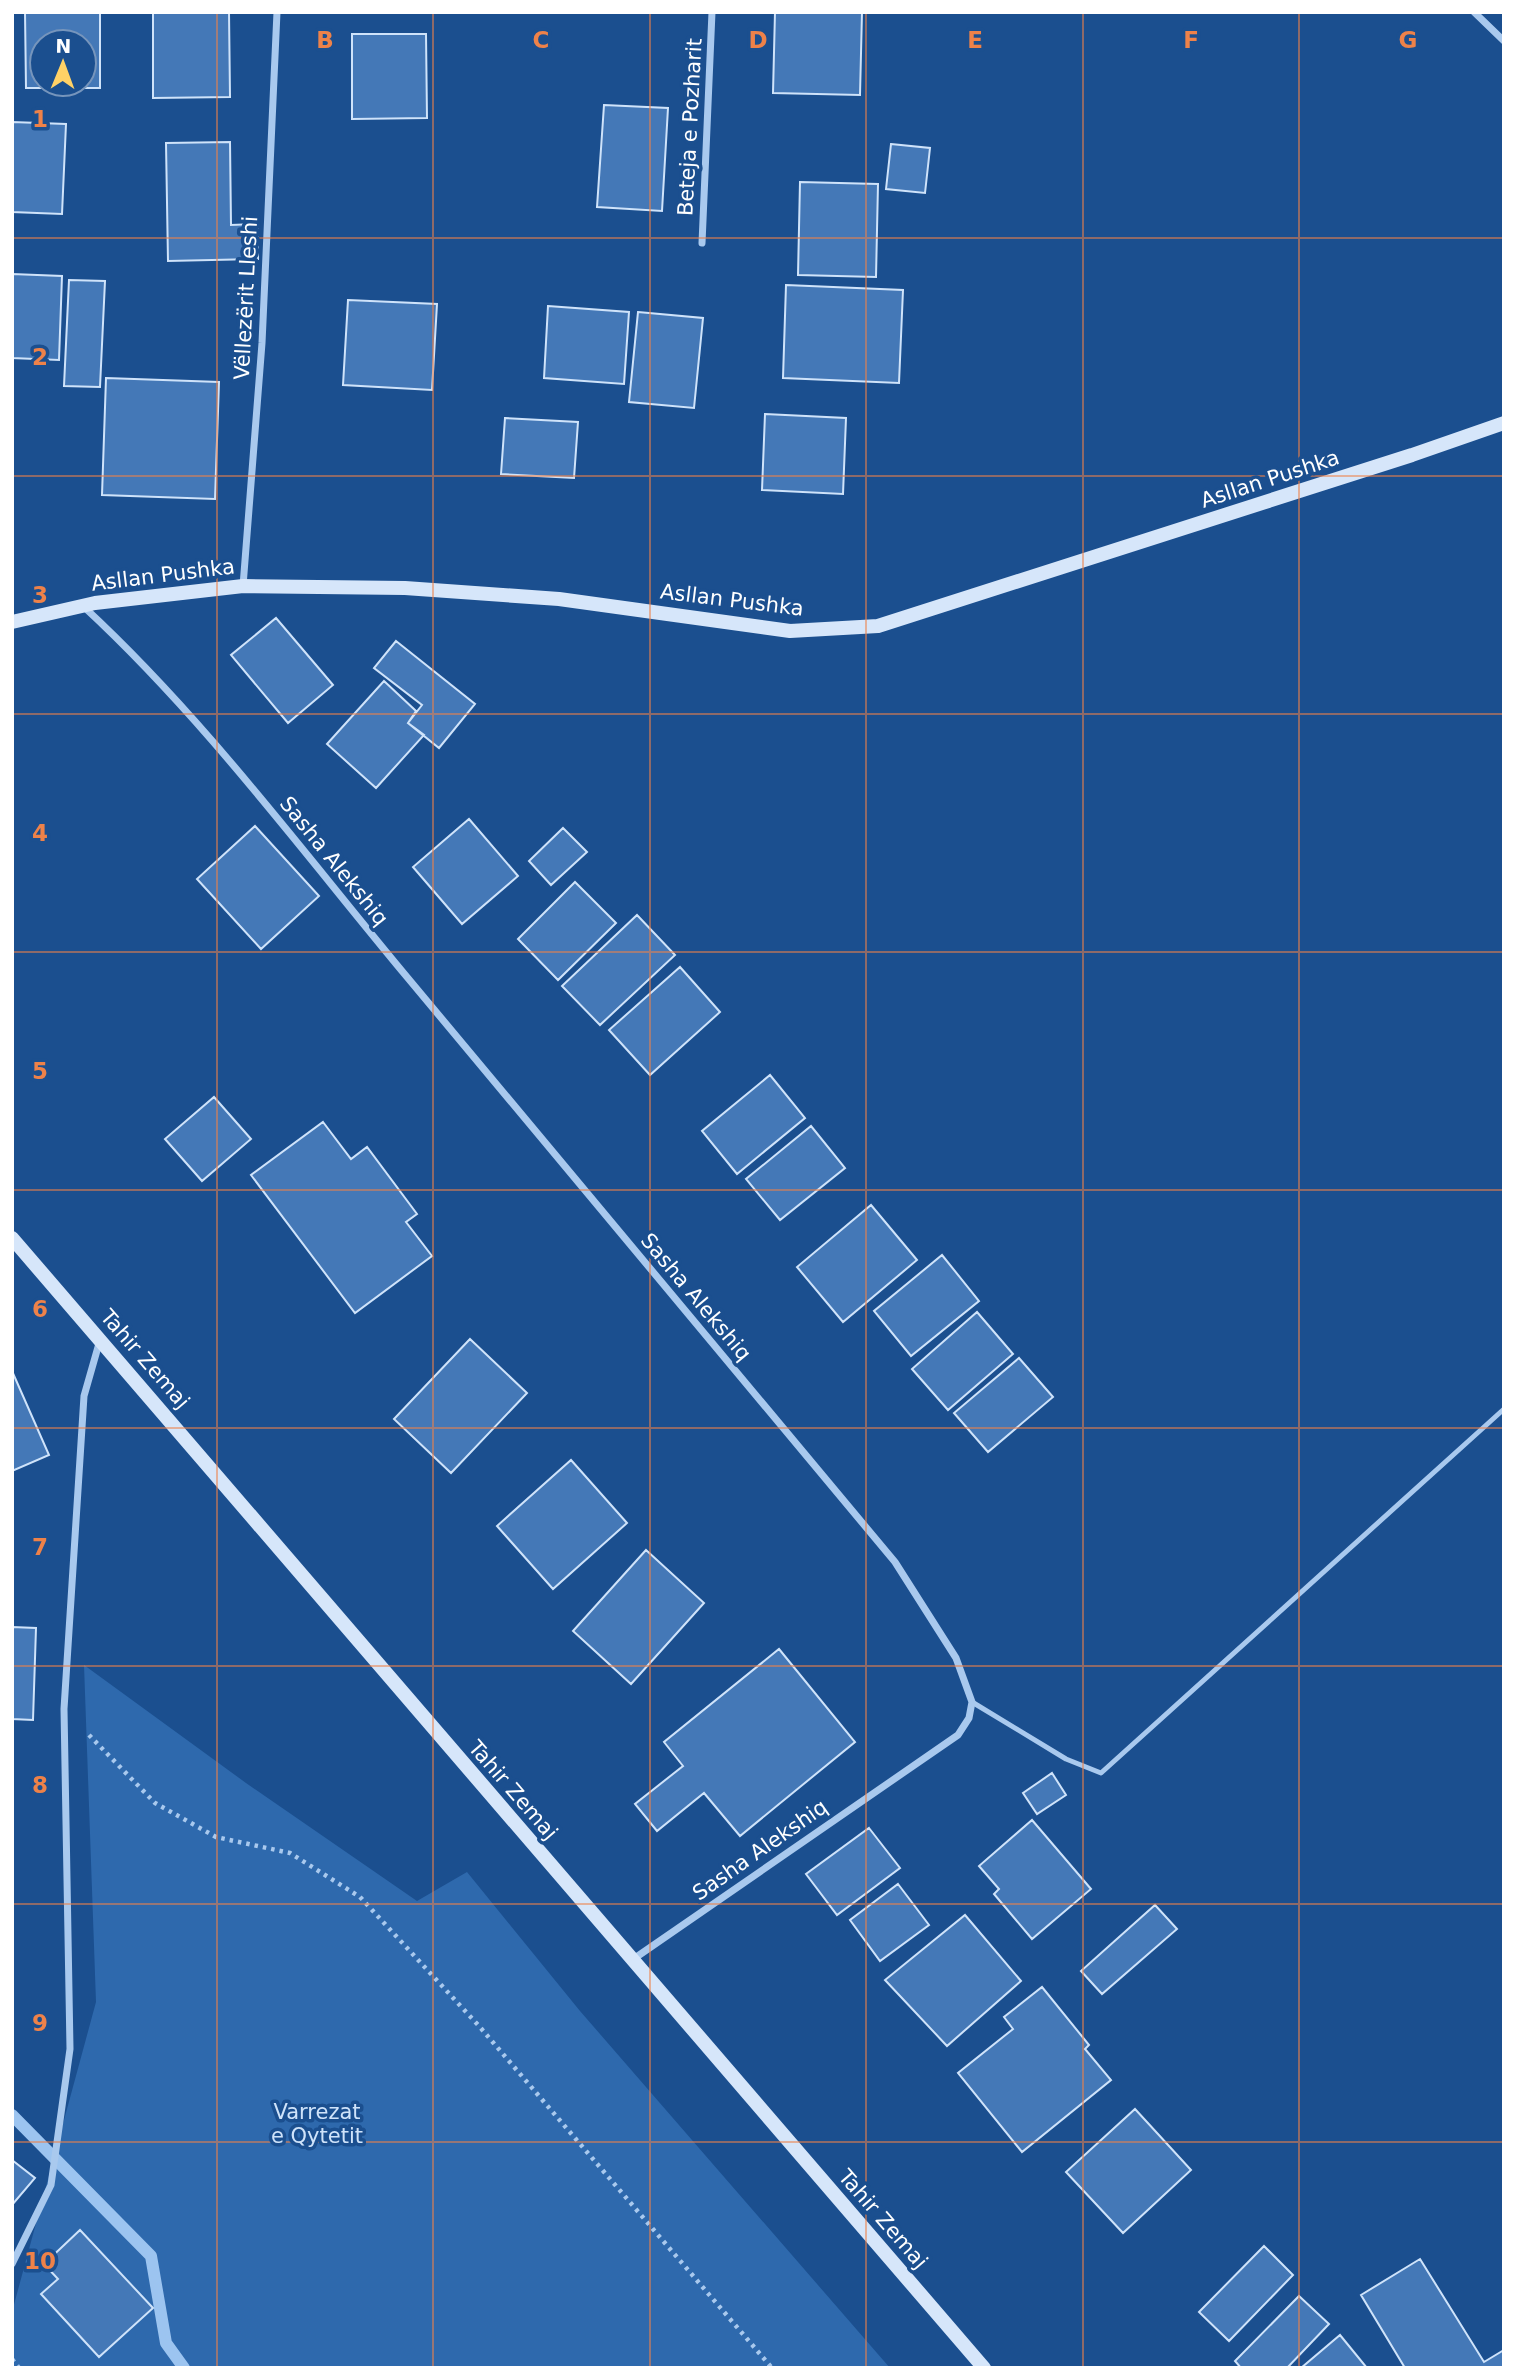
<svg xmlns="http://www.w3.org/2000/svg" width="1516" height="2380" viewBox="0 0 1516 2380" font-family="'DejaVu Sans',sans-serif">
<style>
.green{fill:#2e69ad}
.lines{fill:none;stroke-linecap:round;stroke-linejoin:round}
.stream{stroke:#9cc4f0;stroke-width:12}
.building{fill:#4478b7;stroke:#cfe3fa;stroke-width:2;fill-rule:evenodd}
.path{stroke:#a9c9ee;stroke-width:4.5;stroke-dasharray:3.5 5;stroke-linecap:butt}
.lane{stroke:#a9c9ee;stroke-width:5}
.street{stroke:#a9c9ee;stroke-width:7}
.secondary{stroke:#d6e6fa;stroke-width:14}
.grid{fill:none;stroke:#ee8249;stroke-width:2;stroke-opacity:0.55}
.labels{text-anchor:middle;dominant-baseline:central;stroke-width:7;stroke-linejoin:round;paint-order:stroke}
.street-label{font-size:21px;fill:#fff;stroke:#1b4f8f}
.park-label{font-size:21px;fill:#cfe3fa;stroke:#1b4f8f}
.grid-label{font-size:23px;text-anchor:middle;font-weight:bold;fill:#ee8249;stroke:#1b4f8f;stroke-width:7;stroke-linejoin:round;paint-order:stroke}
</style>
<rect width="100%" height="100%" fill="#1b4f8f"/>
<path class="green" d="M 84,1665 L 246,1783 L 417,1901 L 467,1872 L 580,2011 L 890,2368 L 12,2368 L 12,2312 L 96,2002 Z"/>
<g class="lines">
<path class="stream" d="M 12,2115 L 151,2256 L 166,2343 L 184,2368"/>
</g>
<path class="building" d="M 25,12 L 100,12 L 100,88 L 26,88 ZM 42,42 L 84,42 L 84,84 L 42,84 Z
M 153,12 L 229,12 L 230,97 L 153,98 Z
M 775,12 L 862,12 L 860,95 L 773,93 Z
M 352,34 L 426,34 L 427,118 L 352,119 Z
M 604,105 L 668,108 L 662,211 L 597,207 Z
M 12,122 L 66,124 L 62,214 L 12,212 Z
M 230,142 L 231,225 L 258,224 L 258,259 L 168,261 L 166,143 Z
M 891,144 L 930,148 L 925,193 L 886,189 Z
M 800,182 L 878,184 L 876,277 L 798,275 Z
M 12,274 L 62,276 L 59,360 L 12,358 Z
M 69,280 L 105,281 L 100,387 L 64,386 Z
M 786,285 L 903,290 L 899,383 L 783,378 Z
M 348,300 L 437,304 L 432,390 L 343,385 Z
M 548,306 L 629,312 L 624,384 L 544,378 Z
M 638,312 L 703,318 L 694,408 L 629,402 Z
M 106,378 L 219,382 L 215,499 L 102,495 Z
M 765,414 L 846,418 L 843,494 L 762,490 Z
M 505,418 L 578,422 L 574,478 L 501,474 Z
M 276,618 L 333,685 L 288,723 L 231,655 Z
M 396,641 L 475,704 L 439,748 L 408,723 L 422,705 L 374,668 Z
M 384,681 L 416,711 L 408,723 L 424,735 L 376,788 L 327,744 Z
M 469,819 L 518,876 L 462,924 L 413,867 Z
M 255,826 L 319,896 L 261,949 L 197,879 Z
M 563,828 L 587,852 L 551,885 L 529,861 Z
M 575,882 L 616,923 L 558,980 L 518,939 Z
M 637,915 L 675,955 L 600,1025 L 562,986 Z
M 680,967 L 720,1012 L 650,1075 L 609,1030 Z
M 770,1075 L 805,1118 L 737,1174 L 702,1131 Z
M 214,1097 L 251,1139 L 202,1181 L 165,1139 Z
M 323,1122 L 351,1159 L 367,1147 L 417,1214 L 406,1222 L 432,1256 L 355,1313 L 251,1175 Z
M 811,1126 L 845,1168 L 780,1220 L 746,1179 Z
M 871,1205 L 917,1260 L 843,1322 L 797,1267 Z
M 942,1255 L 979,1301 L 911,1356 L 874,1311 Z
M 977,1312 L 1013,1354 L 948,1410 L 912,1369 Z
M 470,1339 L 527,1393 L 451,1473 L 394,1419 Z
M 1019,1358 L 1053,1397 L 988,1452 L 954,1413 Z
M 12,1371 L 49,1455 L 12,1471 Z
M 571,1460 L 627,1523 L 553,1589 L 497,1526 Z
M 646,1550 L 704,1603 L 631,1684 L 573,1631 Z
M 12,1627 L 36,1628 L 33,1720 L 12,1719 Z
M 779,1649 L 855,1742 L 740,1836 L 704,1793 L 657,1831 L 635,1804 L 683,1766 L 664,1742 Z
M 1052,1773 L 1066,1795 L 1037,1814 L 1023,1793 Z
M 1032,1820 L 1091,1889 L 1032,1939 L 994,1894 L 999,1889 L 979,1866 Z
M 869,1828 L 900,1868 L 837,1915 L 806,1874 Z
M 898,1884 L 929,1925 L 880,1961 L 850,1920 Z
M 1155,1905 L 1177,1929 L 1102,1994 L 1081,1971 Z
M 965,1915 L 1021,1981 L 947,2046 L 885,1980 Z
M 1042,1987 L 1089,2045 L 1085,2049 L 1111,2080 L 1022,2152 L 958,2073 L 1013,2029 L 1004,2017 Z
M 1135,2109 L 1191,2170 L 1123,2233 L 1066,2172 Z
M 12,2160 L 35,2178 L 12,2205 Z
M 80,2230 L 153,2308 L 99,2357 L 41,2294 L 58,2279 L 44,2264 Z
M 1264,2246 L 1293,2275 L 1229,2341 L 1199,2312 Z
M 1420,2259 L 1484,2362 L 1504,2350 L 1504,2368 L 1405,2368 L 1361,2295 Z
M 1299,2296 L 1329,2324 L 1287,2368 L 1241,2368 L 1235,2361 Z
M 1340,2335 L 1367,2368 L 1301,2368 Z"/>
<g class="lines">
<path class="path" d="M 89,1735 L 155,1803 L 216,1837 L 290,1853 L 360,1897 L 479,2026 L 772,2368
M 12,2359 L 19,2368"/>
<path class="lane" d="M 972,1702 L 1066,1759 L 1101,1773 L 1504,1409"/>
<path class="street" d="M 1474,12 L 1504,41
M 702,243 L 712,12
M 243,586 L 262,343 L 277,12
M 84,607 C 204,718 302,851 407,977 C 569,1172 732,1367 895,1562 L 956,1658 L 972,1702 L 969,1718 L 958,1735 L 632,1960
M 12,2264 L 51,2185 L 70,2049 L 64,1709 L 84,1396 L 100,1340"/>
<path class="secondary" d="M 12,622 L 95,603 L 243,586 L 405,588 L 559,599 L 790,631 L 878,626 L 1412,455 L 1504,423
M 12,1238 L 984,2368"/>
</g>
<path class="grid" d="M 217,12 L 217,2368M 433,12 L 433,2368M 650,12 L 650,2368M 866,12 L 866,2368M 1083,12 L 1083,2368M 1299,12 L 1299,2368M 12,238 L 1504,238M 12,476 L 1504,476M 12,714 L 1504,714M 12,952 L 1504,952M 12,1190 L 1504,1190M 12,1428 L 1504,1428M 12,1666 L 1504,1666M 12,1904 L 1504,1904M 12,2142 L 1504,2142"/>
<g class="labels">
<g class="street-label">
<text transform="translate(690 127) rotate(-87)">Beteja e Pozharit</text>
<text transform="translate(246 298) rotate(-87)">Vëllezërit Lleshi</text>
<text transform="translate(1270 479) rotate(-18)">Asllan Pushka</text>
<text transform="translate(163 575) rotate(-7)">Asllan Pushka</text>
<text transform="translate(732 600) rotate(7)">Asllan Pushka</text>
<text transform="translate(334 861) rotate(51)">Sasha Alekshiq</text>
<text transform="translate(696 1297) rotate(50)">Sasha Alekshiq</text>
<text transform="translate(145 1359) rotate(49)">Tahir Zemaj</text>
<text transform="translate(513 1790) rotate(49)">Tahir Zemaj</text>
<text transform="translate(760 1850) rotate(-35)">Sasha Alekshiq</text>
<text transform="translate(883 2219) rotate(49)">Tahir Zemaj</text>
</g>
<g class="park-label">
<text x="317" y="2112">Varrezat<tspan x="317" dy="24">e Qytetit</tspan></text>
</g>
</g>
<g class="grid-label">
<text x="325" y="48">B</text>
<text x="541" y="48">C</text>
<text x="758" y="48">D</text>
<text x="975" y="48">E</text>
<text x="1191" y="48">F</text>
<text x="1408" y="48">G</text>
<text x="40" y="127">1</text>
<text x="40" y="365">2</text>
<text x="40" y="603">3</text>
<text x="40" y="841">4</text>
<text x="40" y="1079">5</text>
<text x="40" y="1317">6</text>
<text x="40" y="1555">7</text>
<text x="40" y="1793">8</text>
<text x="40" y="2031">9</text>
<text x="40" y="2269">10</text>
</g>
<rect width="1516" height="2380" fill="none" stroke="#ffffff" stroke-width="28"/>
<g transform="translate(63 63) rotate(1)"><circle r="33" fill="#1b4f8f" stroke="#7695bc" stroke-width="2"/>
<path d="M0-5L12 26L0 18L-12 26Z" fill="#ffd166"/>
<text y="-10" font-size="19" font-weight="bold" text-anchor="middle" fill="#ffffff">N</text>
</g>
</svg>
